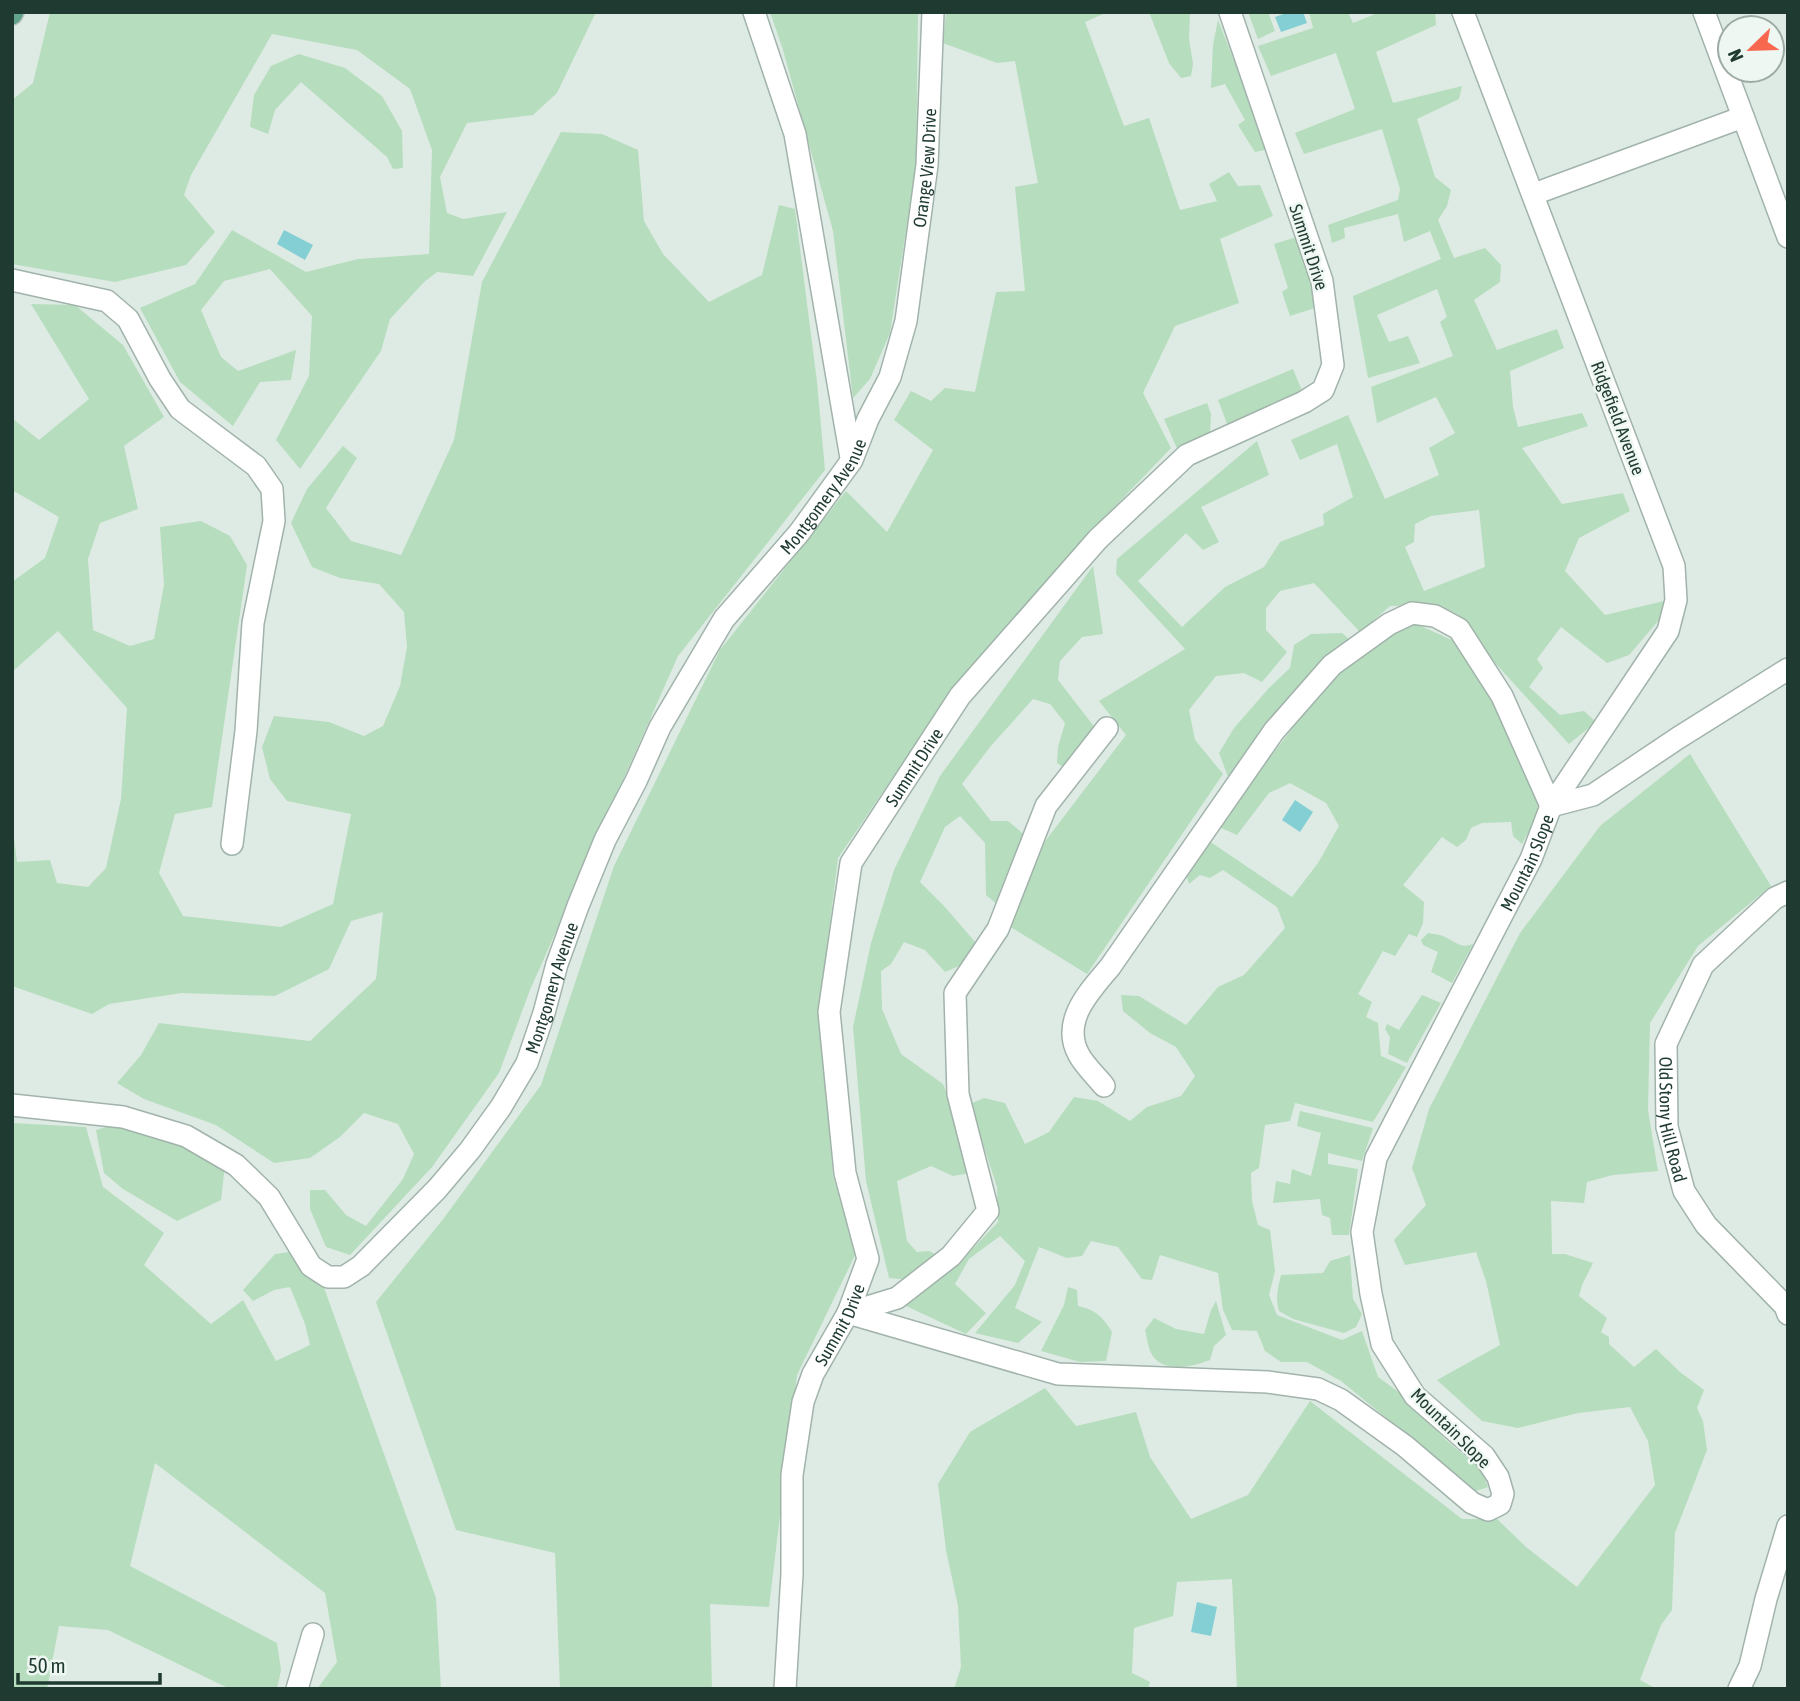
<svg xmlns="http://www.w3.org/2000/svg" width="1800" height="1701" viewBox="0 0 1800 1701" font-family="'Asap Condensed',sans-serif">
<style>
.green{fill:#b6ddbd;fill-rule:evenodd}
.water{fill:#83cfd3}
.lines{fill:none;stroke-linecap:round;stroke-linejoin:round}
.minor-casing{stroke:#a1b3ab;stroke-width:24}
.major-casing{stroke:#c0c8c5;stroke-width:24}
.minor{stroke:#fff;stroke-width:21}
.major{stroke:#61a38b;stroke-width:21}
.labels{text-anchor:middle;dominant-baseline:central;stroke-width:5;stroke-linejoin:round;paint-order:stroke}
.street-label{font-size:18px;fill:#1f3b31;stroke:#eff7f2}
</style>
<rect width="100%" height="100%" fill="#deebe4"/>
<path class="green" d="M 50,12 L 596,12 L 557,93 L 533,115 L 467,123 L 440,177 L 447,213 L 463,219 L 507,212 L 473,276 L 437,272 L 424,282 L 390,319 L 381,351 L 300,469 L 276,440 L 309,376 L 312,316 L 270,269 L 224,281 L 201,310 L 221,357 L 238,371 L 296,350 L 291,380 L 260,382 L 233,426 L 180,382 L 140,308 L 195,284 L 232,230 L 306,272 L 358,259 L 429,254 L 432,150 L 410,89 L 357,50 L 272,34 L 191,175 L 184,195 L 215,232 L 186,265 L 115,282 L 12,264 L 12,100 L 33,83 Z
M 770,12 L 918,12 L 916,166 L 890,333 L 870,379 L 853,398 L 833,231 L 783,50 Z
M 946,12 L 1108,12 L 1085,22 L 1124,126 L 1149,118 L 1180,210 L 1217,201 L 1209,184 L 1229,172 L 1238,186 L 1260,185 L 1273,216 L 1220,239 L 1239,303 L 1175,326 L 1143,393 L 1171,448 L 1082,541 L 955,686 L 838,858 L 819,1011 L 833,1176 L 856,1253 L 797,1375 L 769,1607 L 710,1604 L 712,1689 L 560,1689 L 555,1553 L 456,1530 L 376,1302 L 444,1218 L 541,1085 L 614,866 L 720,650 L 846,491 L 887,532 L 933,450 L 894,420 L 911,391 L 931,401 L 945,388 L 975,392 L 996,292 L 1025,291 L 1015,187 L 1038,183 L 1015,61 L 997,63 L 943,43 Z
M 1149,12 L 1190,12 L 1189,39 L 1193,64 L 1191,76 L 1181,78 L 1169,63 Z
M 1248,12 L 1268,12 L 1275,31 L 1258,39 Z
M 1309,12 L 1348,12 L 1353,23 L 1380,12 L 1435,12 L 1436,25 L 1376,52 L 1393,103 L 1462,86 L 1459,99 L 1417,119 L 1435,177 L 1451,190 L 1447,206 L 1438,220 L 1454,258 L 1485,248 L 1501,265 L 1500,282 L 1474,300 L 1497,350 L 1557,329 L 1564,348 L 1510,371 L 1513,407 L 1518,427 L 1582,413 L 1588,426 L 1522,448 L 1562,504 L 1623,493 L 1630,511 L 1579,538 L 1565,571 L 1605,615 L 1664,601 L 1659,620 L 1629,655 L 1607,663 L 1561,627 L 1537,659 L 1543,668 L 1529,687 L 1560,715 L 1584,711 L 1596,722 L 1569,744 L 1496,664 L 1458,615 L 1430,605 L 1390,606 L 1360,632 L 1314,583 L 1280,591 L 1266,608 L 1266,630 L 1287,652 L 1262,682 L 1244,673 L 1216,676 L 1189,710 L 1195,740 L 1223,774 L 1087,974 L 1009,926 L 1030,861 L 1126,735 L 1099,701 L 1185,649 L 1116,574 L 1117,559 L 1257,441 L 1269,475 L 1201,507 L 1219,542 L 1203,550 L 1186,533 L 1138,581 L 1182,627 L 1225,587 L 1264,567 L 1280,542 L 1324,525 L 1323,514 L 1353,497 L 1337,444 L 1300,460 L 1291,440 L 1348,415 L 1385,499 L 1439,475 L 1429,448 L 1455,433 L 1436,397 L 1377,423 L 1371,387 L 1453,356 L 1440,322 L 1447,317 L 1437,289 L 1377,315 L 1389,342 L 1408,336 L 1420,363 L 1368,378 L 1353,296 L 1441,259 L 1430,231 L 1404,242 L 1398,214 L 1344,228 L 1345,238 L 1332,243 L 1328,225 L 1398,200 L 1400,189 L 1382,129 L 1304,154 L 1295,133 L 1355,109 L 1336,53 L 1271,76 L 1258,46 L 1313,28 ZM 1479,510 L 1485,567 L 1424,591 L 1405,547 L 1414,542 L 1415,524 L 1431,516 Z
M 1218,20 L 1269,149 L 1255,152 L 1238,125 L 1245,120 L 1225,84 L 1211,88 L 1213,45 Z
M 299,54 L 345,68 L 382,96 L 402,131 L 403,168 L 393,169 L 387,157 L 301,82 L 275,110 L 268,134 L 250,127 L 254,95 L 271,66 Z
M 561,132 L 602,134 L 638,150 L 644,221 L 663,254 L 709,302 L 762,275 L 779,205 L 795,209 L 817,382 L 825,470 L 678,656 L 530,990 L 499,1073 L 432,1167 L 350,1255 L 326,1247 L 310,1209 L 310,1190 L 325,1190 L 346,1215 L 366,1226 L 403,1179 L 414,1154 L 398,1124 L 364,1113 L 340,1137 L 310,1158 L 274,1163 L 216,1125 L 144,1099 L 117,1083 L 141,1055 L 159,1023 L 310,1041 L 376,979 L 383,912 L 351,921 L 329,969 L 275,996 L 182,993 L 109,1004 L 92,1014 L 12,986 L 12,821 L 17,862 L 50,860 L 57,883 L 88,887 L 106,868 L 121,799 L 127,708 L 58,631 L 12,672 L 12,582 L 45,558 L 59,517 L 12,490 L 12,418 L 39,440 L 89,399 L 31,304 L 75,305 L 123,345 L 164,417 L 124,446 L 138,509 L 100,523 L 88,559 L 93,630 L 130,646 L 154,639 L 164,585 L 160,527 L 201,521 L 230,536 L 247,565 L 212,807 L 175,814 L 159,873 L 183,916 L 281,927 L 333,904 L 351,814 L 287,801 L 270,779 L 262,747 L 274,716 L 329,722 L 364,736 L 383,726 L 400,686 L 407,647 L 404,612 L 379,584 L 340,578 L 312,567 L 291,523 L 307,489 L 343,446 L 357,458 L 326,508 L 351,541 L 401,555 L 454,440 L 482,282 Z
M 1300,236 L 1321,306 L 1290,316 L 1282,292 L 1288,288 L 1274,244 Z
M 1293,369 L 1305,398 L 1229,429 L 1218,400 Z
M 1207,403 L 1211,414 L 1210,434 L 1178,451 L 1164,419 Z
M 1093,566 L 1103,634 L 1082,637 L 1060,661 L 1058,680 L 1096,729 L 1066,769 L 1057,763 L 1058,747 L 1065,723 L 1050,704 L 1033,699 L 990,747 L 962,784 L 991,821 L 1008,821 L 1026,836 L 999,906 L 986,895 L 985,843 L 960,816 L 945,827 L 920,882 L 944,906 L 976,943 L 959,966 L 945,972 L 925,950 L 904,942 L 891,964 L 881,971 L 882,1009 L 901,1054 L 943,1084 L 956,1117 L 970,1173 L 953,1176 L 931,1166 L 897,1181 L 907,1241 L 917,1252 L 929,1251 L 939,1256 L 912,1280 L 889,1278 L 866,1181 L 853,1027 L 871,943 L 894,870 L 940,776 Z
M 1412,622 L 1454,641 L 1503,711 L 1538,796 L 1537,816 L 1522,844 L 1513,836 L 1511,822 L 1482,823 L 1471,828 L 1466,840 L 1457,847 L 1442,837 L 1403,885 L 1424,902 L 1423,923 L 1417,937 L 1409,934 L 1395,956 L 1383,951 L 1358,994 L 1372,1002 L 1366,1017 L 1378,1023 L 1381,1056 L 1406,1067 L 1373,1122 L 1295,1103 L 1290,1121 L 1265,1125 L 1259,1168 L 1251,1173 L 1252,1201 L 1258,1225 L 1270,1230 L 1275,1271 L 1269,1295 L 1277,1315 L 1342,1340 L 1362,1331 L 1378,1377 L 1400,1393 L 1447,1441 L 1481,1469 L 1488,1487 L 1476,1491 L 1341,1381 L 1307,1362 L 1281,1362 L 1265,1351 L 1257,1331 L 1232,1330 L 1223,1310 L 1218,1273 L 1160,1255 L 1152,1280 L 1142,1279 L 1118,1247 L 1091,1241 L 1082,1256 L 1067,1258 L 1039,1247 L 1015,1308 L 1042,1322 L 1018,1343 L 975,1333 L 1015,1285 L 1025,1261 L 1000,1236 L 969,1259 L 955,1284 L 986,1313 L 966,1334 L 906,1306 L 958,1264 L 998,1222 L 997,1187 L 970,1104 L 984,1098 L 1005,1103 L 1025,1144 L 1049,1132 L 1074,1097 L 1098,1101 L 1130,1121 L 1147,1107 L 1181,1096 L 1195,1076 L 1176,1047 L 1150,1033 L 1123,1011 L 1121,995 L 1139,996 L 1186,1025 L 1218,987 L 1244,975 L 1285,928 L 1277,907 L 1223,870 L 1210,878 L 1200,875 L 1189,884 L 1185,872 L 1209,841 L 1292,897 L 1318,863 L 1339,826 L 1326,803 L 1290,783 L 1269,793 L 1237,835 L 1217,826 L 1335,673 L 1377,641 Z
M 1342,633 L 1351,641 L 1230,782 L 1219,753 L 1234,728 L 1269,688 L 1290,668 L 1294,645 L 1311,634 Z
M 1690,754 L 1771,886 L 1698,946 L 1650,1023 L 1648,1110 L 1658,1171 L 1613,1175 L 1587,1182 L 1584,1203 L 1551,1201 L 1552,1254 L 1565,1254 L 1593,1263 L 1582,1285 L 1579,1296 L 1607,1318 L 1601,1332 L 1609,1337 L 1609,1344 L 1634,1367 L 1656,1349 L 1680,1372 L 1704,1390 L 1697,1408 L 1703,1421 L 1707,1450 L 1675,1533 L 1672,1610 L 1661,1625 L 1640,1680 L 1657,1689 L 1237,1689 L 1232,1579 L 1177,1582 L 1173,1616 L 1134,1628 L 1132,1673 L 1150,1682 L 1148,1689 L 954,1689 L 961,1667 L 958,1606 L 946,1550 L 938,1484 L 970,1432 L 1045,1388 L 1076,1426 L 1136,1412 L 1150,1457 L 1191,1519 L 1248,1495 L 1310,1401 L 1462,1519 L 1497,1519 L 1526,1547 L 1577,1587 L 1655,1485 L 1648,1441 L 1630,1407 L 1578,1413 L 1518,1428 L 1482,1421 L 1437,1380 L 1500,1345 L 1486,1281 L 1476,1252 L 1405,1265 L 1394,1240 L 1426,1205 L 1412,1168 L 1429,1109 L 1520,933 L 1600,826 Z
M 1428,933 C 1433,934 1440,934 1445,937 C 1456,942 1461,949 1473,944 L 1452,983 L 1431,972 L 1438,952 L 1423,945 L 1421,940 Z
M 1422,995 L 1441,1003 L 1407,1063 L 1388,1054 L 1390,1037 L 1385,1029 L 1387,1024 L 1399,1030 Z
M 1300,1111 L 1373,1128 L 1362,1161 L 1328,1153 L 1328,1164 L 1358,1169 L 1349,1235 L 1332,1235 L 1330,1218 L 1322,1215 L 1320,1199 L 1273,1203 L 1276,1181 L 1290,1184 L 1292,1169 L 1311,1176 L 1321,1133 L 1297,1126 Z
M 12,1123 L 86,1127 L 103,1187 L 164,1233 L 144,1265 L 211,1324 L 243,1300 L 276,1361 L 310,1345 L 305,1324 L 290,1287 L 274,1290 L 253,1301 L 243,1290 L 275,1254 L 289,1252 L 301,1271 L 323,1285 L 436,1598 L 441,1689 L 317,1689 L 337,1662 L 325,1593 L 155,1463 L 130,1566 L 277,1643 L 281,1670 L 277,1689 L 230,1689 L 108,1630 L 59,1626 L 47,1689 L 12,1689 Z
M 112,1125 L 166,1140 L 225,1165 L 221,1200 L 177,1221 L 123,1189 L 104,1173 L 96,1130 Z
M 1350,1255 L 1353,1299 L 1362,1314 L 1356,1327 L 1344,1333 L 1293,1319 L 1279,1311 C 1275,1298 1278,1288 1281,1275 L 1323,1273 L 1330,1261 Z
M 1068,1287 L 1077,1290 L 1078,1306 C 1096,1310 1103,1317 1112,1332 L 1106,1361 L 1080,1362 L 1041,1351 L 1064,1305 Z
M 1216,1301 L 1226,1335 L 1214,1346 L 1210,1360 C 1192,1367 1162,1374 1151,1353 C 1148,1347 1147,1337 1145,1330 L 1154,1318 L 1176,1329 L 1204,1334 L 1211,1310 Z"/>
<path class="water" d="M 1289,12 L 1303,12 L 1307,23 L 1281,32 L 1275,17 Z
M 284,230 L 313,245 L 305,260 L 277,244 Z
M 1295,800 L 1313,812 L 1300,832 L 1282,820 Z
M 1197,1602 L 1217,1607 L 1211,1636 L 1191,1632 Z"/>
<g class="lines">
<g class="minor-casing">
<g id="minor">
<path d="M 754,12 L 795,134 L 851,458"/>
<path d="M 1704,12 L 1788,237"/>
<path d="M 1534,194 L 1743,117"/>
<path d="M 12,280 L 107,301 L 128,319 L 160,379 L 180,409 L 256,466 L 272,489 L 274,521 L 253,623 L 246,731 L 232,844"/>
<path d="M 1551,806 L 1593,795 L 1678,738 L 1788,669"/>
<path id="s1" d="M 1788,892 L 1775,898 L 1703,965 L 1666,1044 L 1667,1127 L 1684,1191 L 1706,1225 L 1785,1306 L 1788,1314"/>
<path d="M 1104,1086 C 1096,1076 1085,1066 1079,1055 C 1060,1021 1090,991 1110,967 L 1274,731 L 1332,665 L 1389,624 L 1412,613 L 1435,616 L 1459,629 L 1502,696 L 1551,806"/>
<path id="s2" d="M 12,1105 L 123,1117 L 186,1136 L 236,1165 L 269,1197 L 311,1266 L 328,1277 L 344,1277 L 361,1266 L 437,1189 L 470,1150 L 501,1107 L 527,1063 L 544,1013 L 557,964 L 578,906 L 605,840 L 636,781 L 660,727 L 724,619 L 799,533 L 852,460 L 868,419 L 890,377 L 906,321 L 927,165 L 933,12"/>
<path id="s3" d="M 848,1313 L 1058,1374 L 1268,1382 L 1318,1389 L 1341,1400 L 1405,1446 L 1472,1503 L 1488,1510 L 1500,1504 L 1503,1494 L 1498,1477 L 1484,1456 L 1415,1396 L 1382,1344 L 1371,1294 L 1362,1232 L 1376,1158 L 1531,859 L 1551,806 L 1668,631 L 1676,600 L 1674,566 L 1463,12"/>
<path d="M 848,1313 L 897,1298 L 951,1256 L 988,1211 L 958,1094 L 955,993 L 998,929 L 1046,806 L 1107,728"/>
<path d="M 297,1689 L 313,1634"/>
<path id="s4" d="M 785,1689 L 792,1574 L 792,1475 L 803,1402 L 813,1374 L 848,1313 L 868,1259 L 845,1173 L 829,1012 L 851,863 L 960,696 L 1098,539 L 1187,455 L 1304,402 L 1323,390 L 1333,365 L 1322,281 L 1230,12"/>
<path d="M 1739,1689 L 1750,1666 L 1766,1599 L 1788,1526"/>
</g>
</g>
<g class="major-casing">
<path id="major" d="M 12,14 L 13,12"/>
</g>
<use href="#minor" class="minor"/>
<use href="#major" class="major"/>
</g>
<g class="labels">
<g class="street-label">
<text stroke="none"><textPath href="#s2" startOffset="1678">Orange View Drive</textPath></text>
<text transform="translate(1309 247) rotate(72)">Summit Drive</text>
<text transform="translate(1618 418) rotate(69)">Ridgefield Avenue</text>
<text stroke="none"><textPath href="#s2" startOffset="1328">Montgomery Avenue</textPath></text>
<text stroke="none"><textPath href="#s4" startOffset="962">Summit Drive</textPath></text>
<text stroke="none"><textPath href="#s3" startOffset="1430">Mountain Slope</textPath></text>
<text stroke="none"><textPath href="#s2" startOffset="761">Montgomery Avenue</textPath></text>
<text stroke="none"><textPath href="#s1" startOffset="276">Old Stony Hill Road</textPath></text>
<text stroke="none"><textPath href="#s4" startOffset="374">Summit Drive</textPath></text>
<text transform="translate(1451 1428) rotate(45)">Mountain Slope</text>
</g>
</g>
<rect width="1800" height="1701" fill="none" stroke="#1f3b31" stroke-width="28"/>
<g transform="translate(1751 49) rotate(247)"><circle r="33" fill="#eff7f2" stroke="#9caca5" stroke-width="2"/>
<path d="M0-5L12 26L0 18L-12 26Z" fill="#f8684f"/>
<text y="-10" font-size="19" font-weight="bold" text-anchor="middle" fill="#1f3b31">N</text>
</g>
<path d="M18 1673v10h142v-10" fill="none" stroke="#1f3b31" stroke-width="3.5"/>
<text x="28" y="1673" font-size="21" fill="#1f3b31" stroke="#eff7f2" stroke-width="5" paint-order="stroke">50 m</text>
</svg>
